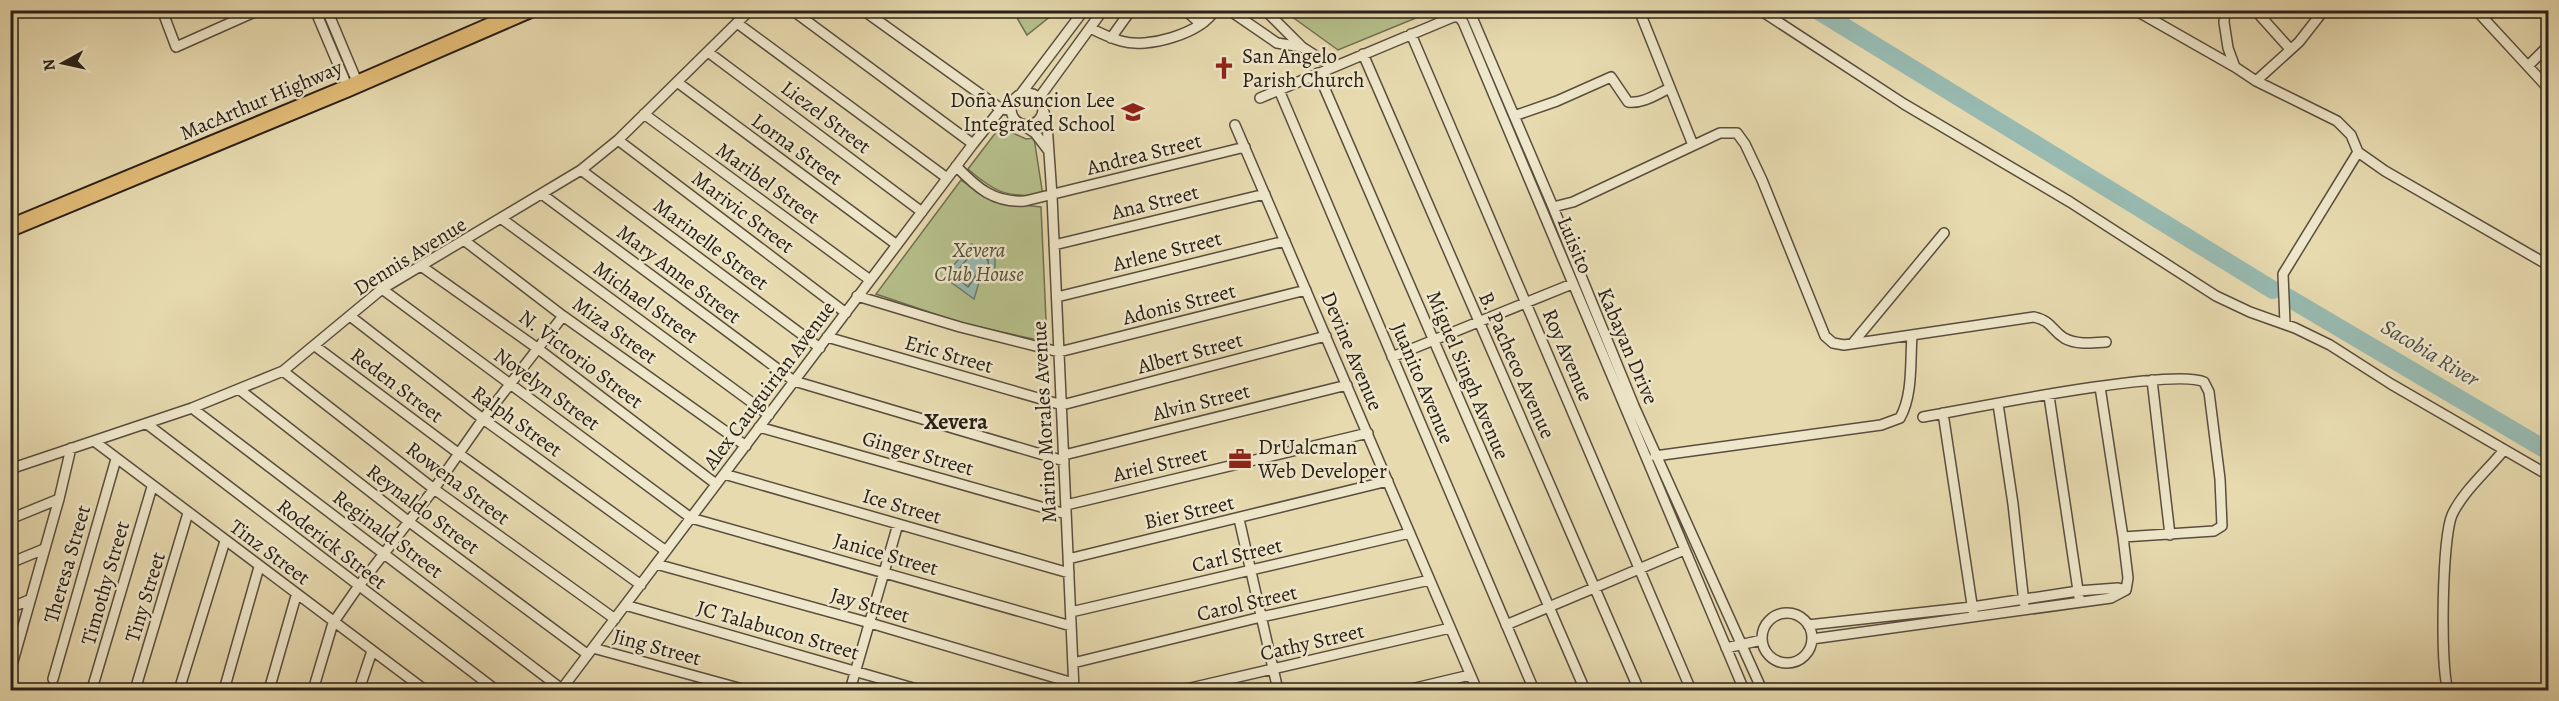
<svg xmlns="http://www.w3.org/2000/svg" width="2559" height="701" viewBox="0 0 2559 701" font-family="Alegreya,serif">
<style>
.green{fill:#b6c08b;stroke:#707052;stroke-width:1.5}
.water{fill:#98bab1;stroke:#6c7c74;stroke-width:1.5}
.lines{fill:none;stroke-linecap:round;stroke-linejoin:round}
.shore{stroke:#616d64;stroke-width:1.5}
.river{stroke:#98bab1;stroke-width:18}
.street-casing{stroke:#594e3e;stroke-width:12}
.highway-casing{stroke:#2a2018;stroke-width:20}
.street{stroke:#efe7cb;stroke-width:9}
.highway{stroke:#e4bd78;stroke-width:16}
.labels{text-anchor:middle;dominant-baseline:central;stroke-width:5;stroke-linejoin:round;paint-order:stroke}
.poi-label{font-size:21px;fill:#2a2018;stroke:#efe7cb;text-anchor:start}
.street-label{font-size:21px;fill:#2a2018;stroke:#efe7cb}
.park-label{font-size:21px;font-style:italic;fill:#54503a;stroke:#efe7cb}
.water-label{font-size:22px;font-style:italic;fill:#4b4e46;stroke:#efe7cb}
.neighbourhood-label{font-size:22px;font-weight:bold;fill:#2a2018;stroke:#efe7cb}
</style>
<rect width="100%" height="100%" fill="#e7daaf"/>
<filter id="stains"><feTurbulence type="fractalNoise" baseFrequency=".00333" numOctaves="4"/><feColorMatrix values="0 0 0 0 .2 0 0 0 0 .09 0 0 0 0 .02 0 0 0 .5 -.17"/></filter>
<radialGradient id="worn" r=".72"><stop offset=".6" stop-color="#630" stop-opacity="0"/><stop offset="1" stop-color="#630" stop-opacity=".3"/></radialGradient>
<path class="green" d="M 1013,11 L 1057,11 L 1027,35 Z
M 1284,11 L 1433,11 L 1338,50 Z
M 1000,127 L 1026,139 L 1034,138 L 1043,196 C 1005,196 997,194 968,169 Z
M 961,180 L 995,202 L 1041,207 L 1047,342 L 961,323 L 876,294 Z"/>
<path class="water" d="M 971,244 L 983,251 L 995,255 L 995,282 L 980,279 L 974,299 L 944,277 Z"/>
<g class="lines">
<path class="shore" d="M 972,253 L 988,260 L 989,271 L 987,274 L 977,274 L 968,287 L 954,275 Z"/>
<path class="river" d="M 1817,10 L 2273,290
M 2287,297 L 2548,451"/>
<g class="street-casing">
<path id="street" d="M 162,10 L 176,47 L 259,10
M 315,10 L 348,88
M 327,10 L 358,84
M 792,10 L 973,144
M 863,10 L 1001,109
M 1185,10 L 1201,24
M 1229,10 L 1277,43 L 1302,47
M 1265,10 L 1302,47 L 1333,67
M 1469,10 L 1553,207 L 1634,406 L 1762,690
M 1639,10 L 1693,145
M 1760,10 L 1904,104 L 2070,202 L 2216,296 L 2250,312 L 2295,328 L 2330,345 L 2391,384 L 2548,475
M 2135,10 L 2235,67
M 2225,10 L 2224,22 L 2228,48 L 2235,67 L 2256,81 L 2337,121 L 2351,135 L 2358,152 L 2385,171 L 2548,265
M 2255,10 L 2290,49
M 2476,10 L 2548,88
M 737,23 L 947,178
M 1090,28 C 1100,33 1110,38 1121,41 C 1147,49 1200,34 1215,10
M 1411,34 L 1691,690
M 1111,38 L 1131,10
M 708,52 L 922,212
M 1363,54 L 1639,690
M 2528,66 L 2548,46
M 1318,73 L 1585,690
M 2256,81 L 2299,42 L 2324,10
M 677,82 L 897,245
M 1279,90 L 1534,690
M1011 109a16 16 0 1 1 32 0a16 16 0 1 1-32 0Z
M 1020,95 L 1084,10
M 1039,98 L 1103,10
M 1260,98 L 1453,17 L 1459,17 L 1463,22 L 1744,690
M 1044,112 L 1047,124 L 1052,196 L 1074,690
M 644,114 L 870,280
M 1514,116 L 1557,101 L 1611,77 L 1628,102 C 1643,104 1657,94 1670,88
M 1235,125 L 1477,690
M 1024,126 L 1035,133 L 1048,150
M 618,140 L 846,313
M 956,166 C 977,188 994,203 1025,201 L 1245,147
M 581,170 L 820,348
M 543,195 L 794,381 L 1064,461
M 1553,207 L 1573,202 L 1720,133 L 1737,133 L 1745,144 L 1762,180 L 1825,336 L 1833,343 L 1844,345 L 2034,317 C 2052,321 2051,330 2064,338 C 2076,345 2093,343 2106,342
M 502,219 L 769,415
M 465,241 L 563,316 L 746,446
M 1054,245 L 1265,194
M 421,266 L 537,348 L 716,484
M 382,289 L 691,518 L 1071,626
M 857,296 L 960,327 L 1059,352 L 1306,290
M 1057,297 L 1285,241
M 350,316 L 483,419 L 666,551
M 2285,323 L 2283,274 L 2358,152
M 827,337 L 1062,405 L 1326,336
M 1852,344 L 1944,233
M 315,346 L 458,453 L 641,585
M 1392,357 L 1572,284
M 283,371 L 434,489 L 615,619
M 2152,380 L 2170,535
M 240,390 L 408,521 L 587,654
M 2049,396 L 2079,597
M 1998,404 L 2013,504 L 2024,603
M 192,408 L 563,690
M 1943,413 L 1973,611
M 1923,417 C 1968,409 2174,367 2204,382 L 2209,392 L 2220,479 L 2222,526 L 2214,531 L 2123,537
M 147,424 L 496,690
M 759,427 L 1066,514
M 94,441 L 425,690
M 1064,455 L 1347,385
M 1655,456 L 1881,425 L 1900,418 C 1913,395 1910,363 1912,336
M 10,469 L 192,408 L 283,371 L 382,289 L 581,170 L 618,140 L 750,10
M 724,474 L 1069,573
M 1066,505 L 1368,433
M 10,519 L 59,499
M 1239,519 L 1278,690
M 1068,559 L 1388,481
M 10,563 L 44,549
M 656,564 L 870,623 L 1073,683
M 625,605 L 920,690
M 10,608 L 29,600
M 1071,612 L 1410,533
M1762 638a25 25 0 1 1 50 0a25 25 0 1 1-50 0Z
M 1506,625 L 1684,550
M 1808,625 L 1972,607 L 2078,591 L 2118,588 L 2126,590
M 1812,639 L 2111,598 L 2126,590 L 2128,578 L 2123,537 L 2100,387
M 593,648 L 746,690
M 1726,648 L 1762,640
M 1073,663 L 1261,617 L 1430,580
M 12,665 L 59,499 L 71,448
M 53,679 L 116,459
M 92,689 L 152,487
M 135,690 L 188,513
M 179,690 L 225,541
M 224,690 L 259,567
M 269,690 L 296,596
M 313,690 L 333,623 L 358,587 L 434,489 L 483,419 L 563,316
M 359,690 L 372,651
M 561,690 L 973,144 L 1001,109 L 1011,110
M 850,690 L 898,524
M 1182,690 L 1450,628
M 1407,690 L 1470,675
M 2448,690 C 2440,665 2442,539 2452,515 C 2463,491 2488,470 2504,450"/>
</g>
<g class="highway-casing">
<path id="highway" d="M 10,228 L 348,88 L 528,10"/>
</g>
<use href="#street" class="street"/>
<use href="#highway" class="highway"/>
</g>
<defs>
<g id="church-bare" transform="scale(1.8)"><path d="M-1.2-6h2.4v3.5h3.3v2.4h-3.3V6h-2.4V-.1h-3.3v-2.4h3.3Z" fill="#8f2418" stroke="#efe7cb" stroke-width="2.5" paint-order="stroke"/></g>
<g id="school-bare" transform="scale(1.8)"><path d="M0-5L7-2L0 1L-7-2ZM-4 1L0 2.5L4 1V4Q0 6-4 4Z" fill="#8f2418" stroke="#efe7cb" stroke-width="2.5" paint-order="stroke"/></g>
<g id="office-bare" transform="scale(1.8)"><path d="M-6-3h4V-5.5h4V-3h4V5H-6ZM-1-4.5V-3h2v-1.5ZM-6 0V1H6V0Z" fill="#8f2418" stroke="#efe7cb" stroke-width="2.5" paint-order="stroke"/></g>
</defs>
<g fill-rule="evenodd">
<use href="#church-bare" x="1224" y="68"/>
<use href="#school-bare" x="1133" y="112"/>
<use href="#office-bare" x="1240" y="459"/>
</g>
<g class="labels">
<g class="poi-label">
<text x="1242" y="56">San Angelo<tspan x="1242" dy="24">Parish Church</tspan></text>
<text x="1115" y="100" text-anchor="end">Doña Asuncion Lee<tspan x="1115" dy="24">Integrated School</tspan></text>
<text x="1258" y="447">DrUalcman<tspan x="1258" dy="24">Web Developer</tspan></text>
</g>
<g class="street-label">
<text transform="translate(261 100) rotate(-23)">MacArthur Highway</text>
<text transform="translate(826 117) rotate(37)">Liezel Street</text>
<text transform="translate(797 149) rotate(36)">Lorna Street</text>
<text transform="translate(1144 154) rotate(-14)">Andrea Street</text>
<text transform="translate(768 183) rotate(36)">Maribel Street</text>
<text transform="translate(1155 202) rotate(-14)">Ana Street</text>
<text transform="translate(743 212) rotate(37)">Marivic Street</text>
<text transform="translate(711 244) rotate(37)">Marinelle Street</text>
<text transform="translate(1575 245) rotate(67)">Luisito</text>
<text transform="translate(1167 251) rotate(-14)">Arlene Street</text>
<text transform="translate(410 256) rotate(-32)">Dennis Avenue</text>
<text transform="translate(679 274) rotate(37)">Mary Anne Street</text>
<text transform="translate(646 302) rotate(36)">Michael Street</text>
<text transform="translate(1179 304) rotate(-14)">Adonis Street</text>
<text transform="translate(615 330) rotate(36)">Miza Street</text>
<text transform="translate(1628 346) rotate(67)">Kabayan Drive</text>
<text transform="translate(1352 351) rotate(67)">Devine Avenue</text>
<text transform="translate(1190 353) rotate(-15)">Albert Street</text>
<text transform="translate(949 354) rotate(16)">Eric Street</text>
<text transform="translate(1568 355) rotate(67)">Roy Avenue</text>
<text transform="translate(581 359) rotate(37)">N. Victorio Street</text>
<text transform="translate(1517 365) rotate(66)">B. Pacheco Avenue</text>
<text transform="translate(1468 375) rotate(67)">Miguel Singh Avenue</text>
<text transform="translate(1423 383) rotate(67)">Juanito Avenue</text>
<text transform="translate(397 385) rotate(37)">Reden Street</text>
<text transform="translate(769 385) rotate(-53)">Alex Cauguirian Avenue</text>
<text transform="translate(547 389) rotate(36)">Novelyn Street</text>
<text transform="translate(1201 402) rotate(-14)">Alvin Street</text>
<text transform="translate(517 421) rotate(36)">Ralph Street</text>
<text transform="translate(1044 422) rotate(-93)">Marino Morales Avenue</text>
<text transform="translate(918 453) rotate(16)">Ginger Street</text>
<text transform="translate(1160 464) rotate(-13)">Ariel Street</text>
<text transform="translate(458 483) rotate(37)">Rowena Street</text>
<text transform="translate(902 506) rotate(16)">Ice Street</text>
<text transform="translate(423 509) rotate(37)">Reynaldo Street</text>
<text transform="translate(1189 512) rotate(-13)">Bier Street</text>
<text transform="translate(388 534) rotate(37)">Reginald Street</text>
<text transform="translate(332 544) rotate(38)">Roderick Street</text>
<text transform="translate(270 552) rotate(37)">Tinz Street</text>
<text transform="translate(886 554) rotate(16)">Janice Street</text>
<text transform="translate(1237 555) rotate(-13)">Carl Street</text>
<text transform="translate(67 564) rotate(-74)">Theresa Street</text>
<text transform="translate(105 583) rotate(-74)">Timothy Street</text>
<text transform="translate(145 597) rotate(-73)">Tiny Street</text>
<text transform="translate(1247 603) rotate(-13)">Carol Street</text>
<text transform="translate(870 605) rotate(16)">Jay Street</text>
<text transform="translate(778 630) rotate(16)">JC Talabucon Street</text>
<text transform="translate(1312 642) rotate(-13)">Cathy Street</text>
<text transform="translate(657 647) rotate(15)">Jing Street</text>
</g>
<g class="park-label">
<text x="979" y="250">Xevera<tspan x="979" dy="24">Club House</tspan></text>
</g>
<g class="water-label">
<text transform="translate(2430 353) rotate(31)">Sacobia River</text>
</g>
<g class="neighbourhood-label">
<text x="956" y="422">Xevera</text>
</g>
</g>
<rect width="2559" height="701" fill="none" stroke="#e7daaf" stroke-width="36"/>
<rect x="12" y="12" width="2535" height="677" fill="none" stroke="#2a2018" stroke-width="3"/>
<rect x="18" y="18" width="2523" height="665" fill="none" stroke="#2a2018" stroke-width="1.5"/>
<g transform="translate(63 63) rotate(262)" stroke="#efe7cb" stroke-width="4.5" paint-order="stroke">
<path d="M0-4.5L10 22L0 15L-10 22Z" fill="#2a2018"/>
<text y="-9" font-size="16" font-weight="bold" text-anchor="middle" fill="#2a2018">N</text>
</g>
<rect width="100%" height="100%" filter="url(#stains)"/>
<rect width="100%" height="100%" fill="url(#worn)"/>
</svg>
